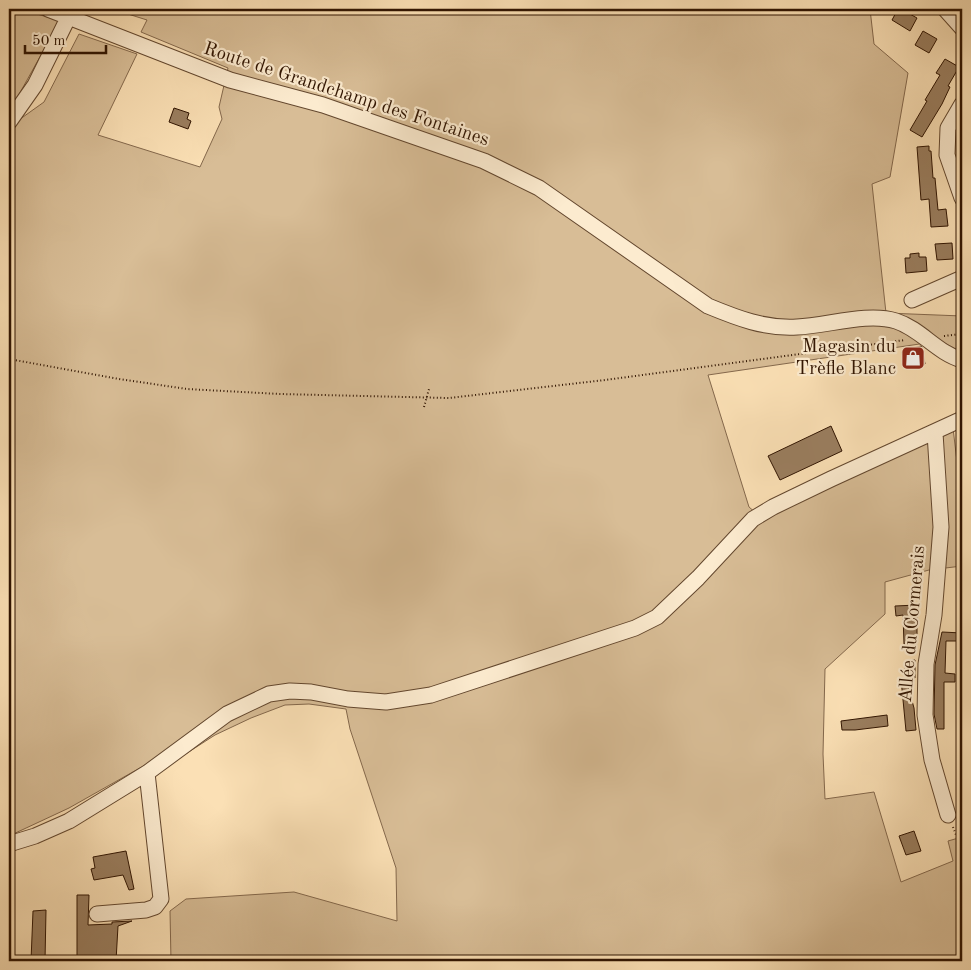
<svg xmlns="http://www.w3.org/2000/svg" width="971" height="970" viewBox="0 0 971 970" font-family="'Old Standard TT',serif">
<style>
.green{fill:#d8bd96;stroke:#84684c}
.building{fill:#9a7e5f;stroke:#301401}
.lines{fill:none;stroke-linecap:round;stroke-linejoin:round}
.minor-casing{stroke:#63472e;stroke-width:17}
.path{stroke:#301401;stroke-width:2;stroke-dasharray:1 2.5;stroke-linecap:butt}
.minor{stroke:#fcebcf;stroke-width:15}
.labels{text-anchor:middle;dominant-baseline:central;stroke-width:4.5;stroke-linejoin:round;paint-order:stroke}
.street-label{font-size:19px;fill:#301401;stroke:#fcebcf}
.poi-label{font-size:19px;fill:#301401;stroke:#fcebcf;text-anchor:end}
</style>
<rect width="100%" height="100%" fill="#fbe0b5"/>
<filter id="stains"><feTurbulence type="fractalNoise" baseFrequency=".004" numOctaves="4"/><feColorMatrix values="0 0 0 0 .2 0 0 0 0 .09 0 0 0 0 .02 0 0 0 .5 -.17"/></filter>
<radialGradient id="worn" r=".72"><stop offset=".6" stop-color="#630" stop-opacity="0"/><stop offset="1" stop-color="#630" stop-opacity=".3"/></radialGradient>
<path class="green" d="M 9,9 L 21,9 L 60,21 L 17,98 L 9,108 Z
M 132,9 L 870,9 L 874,44 L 908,73 L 890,177 L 872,184 L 886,313 L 962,316 L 962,352 L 940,341 L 708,375 L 749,507 L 763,519 L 953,428 L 962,504 L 962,566 L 929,570 L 885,582 L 885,614 L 825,669 L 823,754 L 825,799 L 874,792 L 901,882 L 953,861 L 948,841 L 962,837 L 962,961 L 171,961 L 170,911 L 186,899 L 294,892 L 397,921 L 396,868 L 350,729 L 346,709 L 309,704 L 285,705 L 251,718 L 215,735 L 156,773 L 154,760 L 69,808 L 9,836 L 9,132 L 16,122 L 44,102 L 79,34 L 137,54 L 98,135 L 200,167 L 222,119 L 219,107 L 228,68 L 141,32 L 147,20 L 128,14 Z"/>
<path class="building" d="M 898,9 L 901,9 L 917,18 L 910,31 L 892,20 Z
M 923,31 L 937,39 L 929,53 L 915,45 Z
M 945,59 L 959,67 L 948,86 L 950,87 L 942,104 L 922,137 L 910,130 L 927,101 L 925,100 L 940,75 L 936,73 Z
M 174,108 L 189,113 L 187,119 L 191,121 L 188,129 L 169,122 Z
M 929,146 L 929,151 L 931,151 L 933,178 L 935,178 L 938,210 L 946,209 L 948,226 L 931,227 L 929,199 L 921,200 L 917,147 Z
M 952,243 L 953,259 L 937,260 L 935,244 Z
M 919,253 L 919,257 L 926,257 L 927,271 L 906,273 L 905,258 L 910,258 L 910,254 Z
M 921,346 L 922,348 L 925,364 L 904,365 L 902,352 L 913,351 L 913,348 Z
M 831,426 L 842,451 L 780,480 L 768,456 Z
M 917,605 L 917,643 L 904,644 L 903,615 L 896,616 L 895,606 Z
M 942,632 L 962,633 L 962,641 L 946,641 L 945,673 L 955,674 L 955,682 L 944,682 L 944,729 L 937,729 L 934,714 L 935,665 Z
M 915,660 L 915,678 L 906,679 L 914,708 L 916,730 L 906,731 L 901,679 L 905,678 L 905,661 Z
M 887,715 L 888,726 L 855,730 L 842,730 L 841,721 Z
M 914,831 L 921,851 L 906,855 L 899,836 Z
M 126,851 L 134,889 L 129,890 L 123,875 L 94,880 L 91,869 L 95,868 L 93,857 Z
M 77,895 L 89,895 L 88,925 L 112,924 L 112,922 L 132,921 L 118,926 L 116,961 L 77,961 Z
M 46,910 L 45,961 L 31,961 L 33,911 Z"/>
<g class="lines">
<g class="minor-casing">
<path id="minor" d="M 48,9 L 230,80 L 323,105 L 484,161 L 539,188 L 708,306 C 737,318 765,329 797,327 C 827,326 867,312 896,321 C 921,329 937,353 962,360
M 945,9 L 962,28
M 962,104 L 948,128 L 947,155 L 962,198
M 9,122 L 35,85 L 69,16
M 912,300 L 962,278
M 935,433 L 941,527 L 934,615 L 926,664 L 925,715 L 932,760 L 948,815
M 9,844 L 35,836 L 69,821 L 147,773 L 227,714 L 269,694 L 290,691 L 311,692 L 348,699 L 386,702 L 431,695 L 635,628 L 657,617 L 698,578 L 753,519 L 773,507 L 831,479 L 962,419
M 97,914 L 146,910 L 155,907 L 161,899 L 147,773"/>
</g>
<path class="path" d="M 944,336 L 962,334
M 9,359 L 119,379 L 187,389 L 280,394 L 449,398 L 605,380 L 905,340
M 424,407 L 429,389
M 953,827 L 962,851"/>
<use href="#minor" class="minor"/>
</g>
<defs>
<g id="shop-square" transform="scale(1.25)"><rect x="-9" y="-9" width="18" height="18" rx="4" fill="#8f2418" stroke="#fcebcf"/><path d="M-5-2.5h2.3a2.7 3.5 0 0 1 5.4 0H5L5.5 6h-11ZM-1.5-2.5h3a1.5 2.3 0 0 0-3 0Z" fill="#fff"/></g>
</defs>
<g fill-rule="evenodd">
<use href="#shop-square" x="913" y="358"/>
</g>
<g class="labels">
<g class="street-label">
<text transform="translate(346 95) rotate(18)">Route de Grandchamp des Fontaines</text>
<text transform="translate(913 624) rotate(-85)">Allée du Cormerais</text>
</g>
<g class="poi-label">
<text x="896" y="347">Magasin du<tspan x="896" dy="22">Trèfle Blanc</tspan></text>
</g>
</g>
<rect width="971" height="970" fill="none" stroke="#fbe0b5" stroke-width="30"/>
<rect x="10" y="10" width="951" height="950" fill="none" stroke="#301401" stroke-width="2.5"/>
<rect x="15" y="15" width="941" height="940" fill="none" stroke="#301401"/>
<path d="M25 45v8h81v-8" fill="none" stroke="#301401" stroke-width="2.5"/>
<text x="32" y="45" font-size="15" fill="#301401" stroke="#fcebcf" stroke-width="4" paint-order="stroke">50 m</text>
<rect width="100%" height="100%" filter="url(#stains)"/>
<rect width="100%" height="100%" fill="url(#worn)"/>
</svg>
